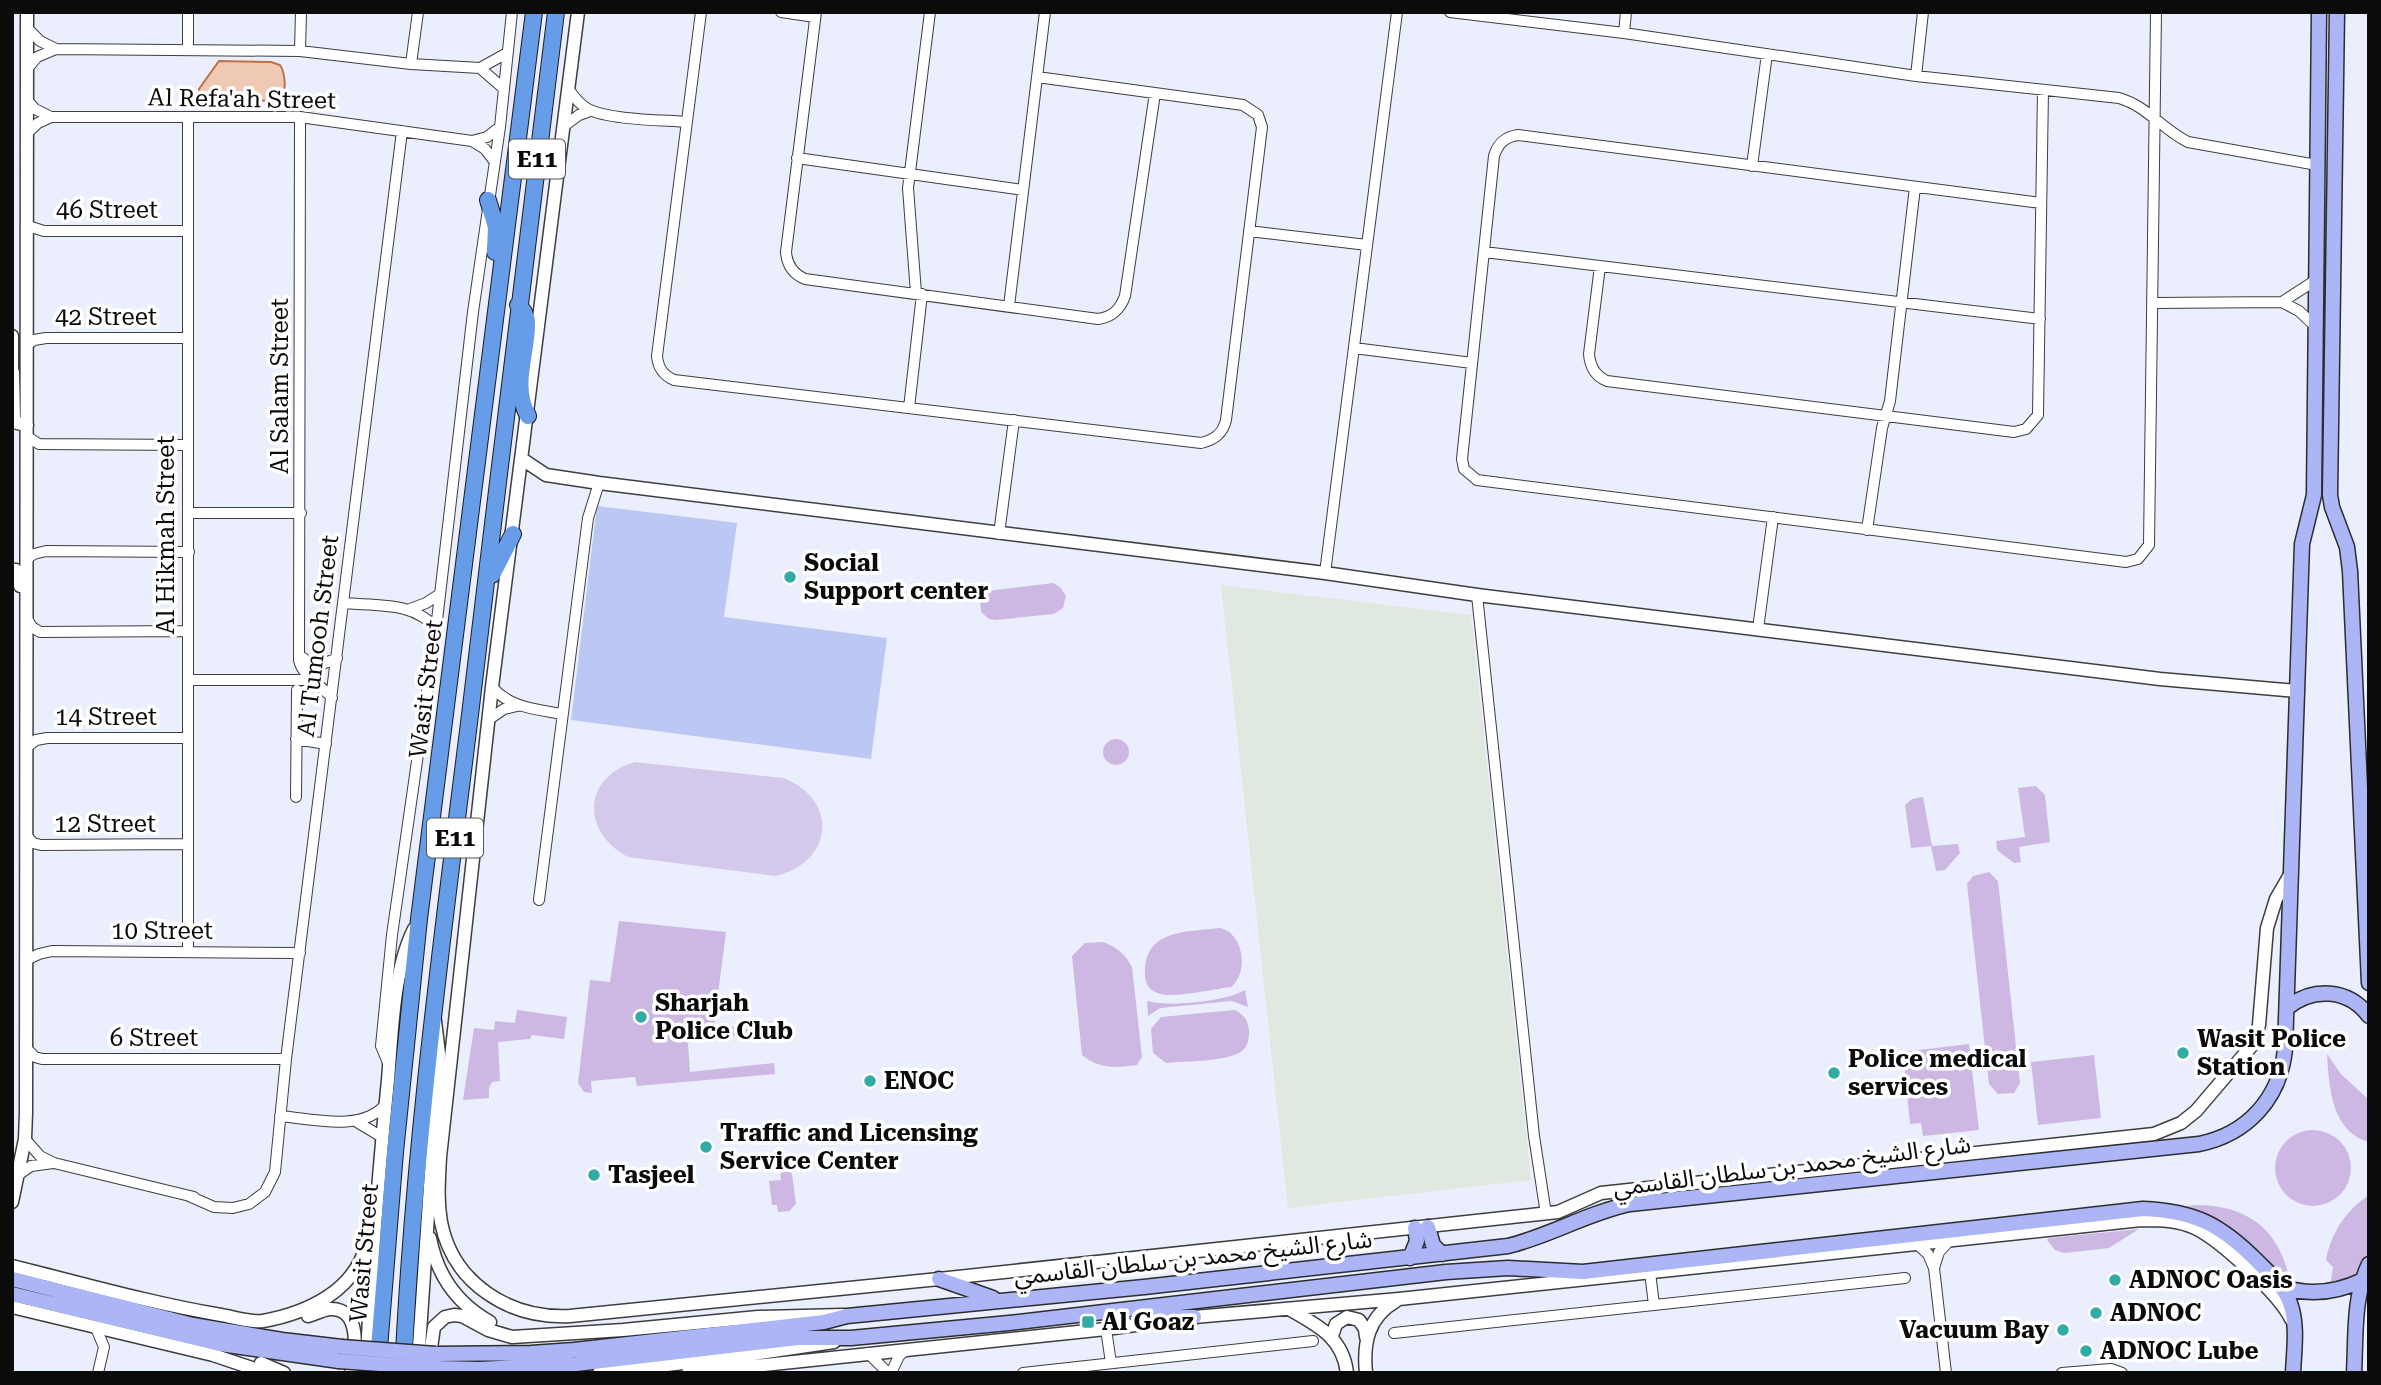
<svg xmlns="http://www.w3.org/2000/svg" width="2381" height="1385" viewBox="0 0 2381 1385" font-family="'Roboto Serif','Noto Sans Arabic',serif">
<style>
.industrial{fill:#e0e9df}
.green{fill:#ccb8e3}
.sand{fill:#bbc8f4}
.pitch{fill:#d4c9eb}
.water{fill:#efc9b4;stroke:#be7343;stroke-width:2}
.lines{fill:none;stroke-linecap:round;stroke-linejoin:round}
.minor-casing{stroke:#3e3e3e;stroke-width:12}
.tertiary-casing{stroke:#3e3e3e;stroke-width:15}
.secondary-casing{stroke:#2d2d2d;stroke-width:17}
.trunk-casing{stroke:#1c1c1c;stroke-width:18}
.minor{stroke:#fff;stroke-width:10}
.tertiary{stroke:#fff;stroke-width:12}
.secondary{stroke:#acb5f6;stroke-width:14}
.trunk{stroke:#669ce8;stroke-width:16}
.secondary-bridge-casing{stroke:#2d2d2d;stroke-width:17;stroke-linecap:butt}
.secondary-bridge{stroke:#acb5f6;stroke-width:14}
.poi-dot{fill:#32aba4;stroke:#fff;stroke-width:2.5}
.labels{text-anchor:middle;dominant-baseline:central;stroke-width:7;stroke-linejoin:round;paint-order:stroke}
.shield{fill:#fff;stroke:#545454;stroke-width:2}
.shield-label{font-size:23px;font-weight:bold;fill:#0b0b0b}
.street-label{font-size:24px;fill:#0b0b0b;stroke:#fff}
.poi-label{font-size:24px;font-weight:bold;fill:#0b0b0b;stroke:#fff;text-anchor:start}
</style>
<rect width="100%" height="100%" fill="#eaeefd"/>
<path class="industrial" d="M 1221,585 L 1471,615 L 1531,1180 L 1288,1208 Z"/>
<path class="green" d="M 1053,583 L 1060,587 L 1066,596 L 1063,608 L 1054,614 L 995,620 L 989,619 L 981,612 L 980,599 L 987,591 Z
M1103 752a13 13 0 1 1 26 0a13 13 0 1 1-26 0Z
M 2036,786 L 2045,795 L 2050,842 L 2019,847 L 2021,862 L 2014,863 L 1997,850 L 1996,841 L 2025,837 L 2018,788 Z
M 1923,797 L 1932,846 L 1958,844 L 1960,853 L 1945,870 L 1936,871 L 1931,846 L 1911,848 L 1905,805 L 1912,799 Z
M 1989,872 L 1998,881 L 2020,1083 L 2014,1093 L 1998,1094 L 1989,1084 L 1967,884 L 1973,876 Z
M 619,921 L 726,932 L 714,1025 L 768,1029 L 769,1021 L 773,1022 L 778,1030 L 688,1043 L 690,1072 L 774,1063 L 775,1074 L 637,1086 L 635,1077 L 591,1081 L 592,1093 L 584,1092 L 578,1083 L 590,980 L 610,982 Z
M 1220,928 C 1244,933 1249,973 1231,987 C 1216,989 1173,998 1161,994 C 1151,992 1145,985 1145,976 C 1143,929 1186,932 1220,928 Z
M 1103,942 C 1118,948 1125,954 1132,967 L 1142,1057 L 1137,1065 C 1117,1068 1098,1069 1082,1055 L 1072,956 L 1085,943 Z
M 1245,990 L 1248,1007 L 1232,1001 L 1160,1008 L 1148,1016 L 1147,1001 C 1171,1007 1223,1002 1245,990 Z
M 517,1010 L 567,1017 L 564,1039 L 532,1035 L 530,1039 L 498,1042 L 500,1081 L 492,1082 L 489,1088 L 489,1098 L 463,1100 L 474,1028 L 494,1030 L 495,1021 L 515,1023 Z
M 1235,1010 C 1245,1016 1248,1020 1249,1031 C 1249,1039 1248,1046 1242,1051 C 1228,1062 1184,1061 1166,1063 L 1153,1053 L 1151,1029 L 1161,1017 Z
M 1969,1044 L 1979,1130 L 1923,1136 L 1921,1123 L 1910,1124 L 1903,1052 Z
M 2327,1054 L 2341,1074 L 2369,1100 L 2369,1142 C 2331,1132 2329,1086 2327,1054 Z
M 2094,1055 L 2101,1118 L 2038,1125 L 2031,1062 Z
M2275 1168a38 38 0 1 1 76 0a38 38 0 1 1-76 0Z
M 791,1167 L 796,1204 L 789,1211 L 778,1212 L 777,1205 L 772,1205 L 769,1181 L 781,1180 L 780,1169 Z
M 2369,1195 L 2369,1252 L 2350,1285 L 2330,1287 L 2333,1267 L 2326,1260 C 2331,1233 2346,1210 2369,1195 Z
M 2196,1205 C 2252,1205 2283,1234 2291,1288 L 2179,1207 Z
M 2139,1229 L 2109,1248 L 2064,1253 L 2055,1250 L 2047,1240 L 2049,1238 Z"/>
<path class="sand" d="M 597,506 L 737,523 L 724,617 L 887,638 L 871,759 L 571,720 Z"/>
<path class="pitch" d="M 635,762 L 783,778 C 839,799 834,863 775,876 L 628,857 C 580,831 583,777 635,762 Z"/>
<path class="water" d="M 219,61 L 271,62 L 280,65 C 285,72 286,88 283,96 L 269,101 L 201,98 L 199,89 Z"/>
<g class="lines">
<g class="minor-casing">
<path id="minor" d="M 701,12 L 657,356 C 658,368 663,375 674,380 L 1201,443 C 1215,440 1223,433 1226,420 L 1262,127 L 1258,115 L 1243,105 L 1037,77
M 781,12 L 815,17
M 816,12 L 786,252 C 787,265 793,274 805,279 L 1098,319 C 1112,317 1120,310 1125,296 L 1155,93
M 1450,12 L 1624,33 L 1916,76 L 2119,98 C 2147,106 2163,130 2188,142 L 2317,165
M 27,28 L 40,41 L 56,49
M 1624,33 L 1626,12
M 188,49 L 188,12
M 300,51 L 301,12
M 411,64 L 418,12
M 480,68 L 503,88
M 27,69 L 37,57 L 56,49 L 300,51 L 411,64 L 480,68 L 507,53
M 1916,76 L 1923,12
M 569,90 C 574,97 580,105 588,109 C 609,120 662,120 687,122
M 27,100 L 35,109 L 51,117 L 300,117 L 472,141 L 487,137 L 500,127
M 300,117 L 299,660 C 303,678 321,684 332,698
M 188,118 L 188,952
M 564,126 L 579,115 L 590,111
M 27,133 L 38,123 L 51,117
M 472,141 L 485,149 L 495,162
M 797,158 L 1023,190
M 1752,166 L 1767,54
M 2041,203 L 1518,135 C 1505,137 1498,143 1494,156 L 1462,459 L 1464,469 L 1477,480 L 2126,562 L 2138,559 L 2149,545 L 2156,12
M 28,226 L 44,231 L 188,231
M 1249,231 L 1367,245
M 1484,252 L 2040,319
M 1600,266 L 1589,354 C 1590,367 1595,376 1607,381 L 2014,432 L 2026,429 L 2038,415 L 2043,90
M 916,293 L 908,188 L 930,12
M 2282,302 L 2316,280
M 2153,303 L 2282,302 L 2299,311 L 2316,327
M 1009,306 L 1045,12
M 27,345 L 34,340 L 46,338 L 187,338
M 1354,348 L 1472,363
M 909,408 L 922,294
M 26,436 L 39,444 L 187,445
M 188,513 L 301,513
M 1867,530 L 1882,428 L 1890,401 L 1915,187
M 999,534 L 1014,420
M 26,559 L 34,554 L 46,551 L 189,552
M 1325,573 L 1397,12
M 1477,595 L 1534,1136 L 1546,1214
M 343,603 C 375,606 415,601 436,629
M 410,609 L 426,603 L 440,594
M 27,619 L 32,627 L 40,632 L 188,631
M 1758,629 L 1773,517
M 299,655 L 307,661 L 318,666 L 337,658
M 188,680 L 312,680
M 492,687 C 510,708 536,709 562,714
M 488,720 L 504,709 L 517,706
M 296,739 L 326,744
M 27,747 L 36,740 L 47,738 L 188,738
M 296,797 L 297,690
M 27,836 L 33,843 L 41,845 L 187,844
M 539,900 L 588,518 L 599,483
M 26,960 L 39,954 L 52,951 L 300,953
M 26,1048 L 35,1057 L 42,1059 L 286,1059
M 389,1065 L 381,1046 L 392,935 L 436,629 L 473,312 L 500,127 L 512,12
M 280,1116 C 313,1119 362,1132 385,1105
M 357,1122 L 382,1137
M 25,1139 L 40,1156 L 54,1163 L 194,1197
M 18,1175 L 31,1166 L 53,1163
M 189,1196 L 214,1207 L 233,1208 L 249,1204 L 265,1192 L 275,1172 L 286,1059 L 402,131
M 1916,1243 L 1928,1254 L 1934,1268 L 1946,1373
M 1934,1268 L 1939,1252 L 1950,1240
M 1650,1272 L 1654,1305
M 96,1328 L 104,1347 L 98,1373
M 1106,1329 L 1111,1363
M 1394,1333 L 1905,1278
M 868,1353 L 888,1373
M 891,1373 L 899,1356 L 906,1350
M 1023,1373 L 1313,1341
M 2062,1373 L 2111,1369 L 2122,1373"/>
</g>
<g class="tertiary-casing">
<path id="tertiary" d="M 578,12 L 492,687 L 440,1157 C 439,1179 437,1200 441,1222 C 453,1284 510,1319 570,1316 L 939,1279 L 1558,1212 L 1601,1193 L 2154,1134 L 2181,1123 L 2196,1111 L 2254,1043 L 2259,1025 L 2267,928 L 2276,899 L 2291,873
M 12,336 L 12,376
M 13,372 L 14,420 L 17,423 L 27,425
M 522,459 L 546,475 L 599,483 L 1325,573 L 1477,595 L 2160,679 L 2297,691
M 12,570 L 16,570 L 19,574 L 20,586
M 12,1202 L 25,1139 L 26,1113 L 27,12
M 430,1238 C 437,1275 456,1303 490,1322
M 12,1266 C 81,1283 150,1303 221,1315 C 233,1317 251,1323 263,1321 C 307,1313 356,1291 367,1242
M 12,1307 L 213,1355 L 267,1373
M 1289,1309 C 1317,1325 1343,1337 1347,1373
M 308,1316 C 315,1314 322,1310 329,1309 C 363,1307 355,1353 351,1373
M 1332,1336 L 1336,1324 L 1347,1317 L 1359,1320 L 1365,1329 L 1366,1337
M 418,1362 L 439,1054 L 435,1021
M 429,1362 L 434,1327 L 445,1317 L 454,1315 L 462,1316 L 488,1330 L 512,1337 L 623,1330 L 758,1317 L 843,1315
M 261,1363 L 284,1373
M 366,1373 C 371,1275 378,1178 388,1080 C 392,1033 393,971 414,929
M 599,1373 L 726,1358 L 834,1342
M 688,1373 L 1106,1329 L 1194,1317 L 1399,1299 L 2141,1220 C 2160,1220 2178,1220 2195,1228 C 2220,1240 2279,1294 2291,1319
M 1366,1373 C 1363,1343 1368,1317 1396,1301"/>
</g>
<g class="secondary-casing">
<path id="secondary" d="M 2337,12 L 2330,495 L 2332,507 L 2347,547 L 2350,571 L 2369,983
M 2287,1008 C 2312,987 2348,988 2369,1016
M 1428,1227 L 1433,1245 L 1442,1254
M 1410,1258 L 1417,1241 L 1415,1228
M 12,1279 L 193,1325 L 282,1340 L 342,1347
M 939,1279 L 993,1298
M 2282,1287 C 2310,1296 2336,1293 2363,1280
M 12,1294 L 220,1344 L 339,1361
M 1155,1311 L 1194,1317
M 436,1354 L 531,1353 L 574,1350 L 824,1322 L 847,1316 L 1144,1287 L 1508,1246 C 1550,1236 1587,1213 1630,1204 L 2199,1144 C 2248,1134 2280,1098 2285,1049 L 2302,544 L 2314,495 L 2319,12
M 435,1368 L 479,1369 L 576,1364 L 798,1338 L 851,1338 L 1009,1323 L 1446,1272 L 1508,1268 L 1583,1272 L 2143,1209 C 2195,1211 2221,1225 2257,1261 C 2270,1274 2284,1286 2290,1303 C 2298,1325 2294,1350 2293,1373
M 2354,1373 C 2356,1336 2353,1298 2369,1264"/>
</g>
<g class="trunk-casing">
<path id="trunk" d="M 488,200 L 496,227 L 495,252
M 518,305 L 524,312 L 527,321 C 528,354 511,384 528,416
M 492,575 L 513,534
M 377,1373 L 395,1152 L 419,919 L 534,12
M 403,1373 C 413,1155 442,939 469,723 C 498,486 525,249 556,12"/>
</g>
<use href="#minor" class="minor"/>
<use href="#tertiary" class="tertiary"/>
<use href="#secondary" class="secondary"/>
<use href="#trunk" class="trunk"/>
<g class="secondary-bridge-casing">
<path id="secondary-bridge" d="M 342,1347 L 436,1354
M 339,1361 L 435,1368"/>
</g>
<use href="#secondary-bridge" class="secondary-bridge"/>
</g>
<g class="poi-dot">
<circle cx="790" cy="577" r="7"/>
<circle cx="641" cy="1017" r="7"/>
<circle cx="2183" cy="1053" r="7"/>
<circle cx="1834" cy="1073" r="7"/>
<circle cx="870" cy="1081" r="7"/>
<circle cx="706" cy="1147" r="7"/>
<circle cx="594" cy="1175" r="7"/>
<circle cx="2115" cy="1280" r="7"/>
<circle cx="2096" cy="1313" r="7"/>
<rect x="1081" y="1315" width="14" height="14" rx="3.5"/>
<circle cx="2063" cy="1330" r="7"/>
<circle cx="2086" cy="1351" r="7"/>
</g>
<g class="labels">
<g class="shield">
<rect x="509" y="139.5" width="56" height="39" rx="5"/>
<rect x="427" y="818.5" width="56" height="39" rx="5"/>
</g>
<g class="shield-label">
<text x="537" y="159">E11</text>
<text x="455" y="838">E11</text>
</g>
<g class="street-label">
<text transform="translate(242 99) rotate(1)">Al Refa'ah Street</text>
<text x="107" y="210">46 Street</text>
<text x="106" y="317">42 Street</text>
<text transform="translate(280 386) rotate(-90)">Al Salam Street</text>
<text transform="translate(166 535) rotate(-90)">Al Hikmah Street</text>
<text transform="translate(318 636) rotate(-83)">Al Tumooh Street</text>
<text transform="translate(426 689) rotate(-83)">Wasit Street</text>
<text x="106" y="717">14 Street</text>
<text x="105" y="824">12 Street</text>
<text x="162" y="931">10 Street</text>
<text x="154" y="1038">6 Street</text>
<text transform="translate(1792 1166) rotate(-7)">شارع الشيخ محمد بن سلطان القاسمي</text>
<text transform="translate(364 1253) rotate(-85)">Wasit Street</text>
<text transform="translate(1193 1258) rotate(-6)">شارع الشيخ محمد بن سلطان القاسمي</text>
</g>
<g class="poi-label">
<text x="804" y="563">Social<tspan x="804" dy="28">Support center</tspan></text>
<text x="655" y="1003">Sharjah<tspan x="655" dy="28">Police Club</tspan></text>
<text x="2197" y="1039">Wasit Police<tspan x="2197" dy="28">Station</tspan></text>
<text x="1848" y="1059">Police medical<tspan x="1848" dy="28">services</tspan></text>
<text x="884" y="1081">ENOC</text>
<text x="720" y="1133">Traffic and Licensing<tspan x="720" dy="28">Service Center</tspan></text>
<text x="608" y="1175">Tasjeel</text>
<text x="2129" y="1280">ADNOC Oasis</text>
<text x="2110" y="1313">ADNOC</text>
<text x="1102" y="1322">Al Goaz</text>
<text x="2049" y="1330" text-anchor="end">Vacuum Bay</text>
<text x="2100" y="1351">ADNOC Lube</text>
</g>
</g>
<rect width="2381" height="1385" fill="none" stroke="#0b0b0b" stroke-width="28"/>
</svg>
